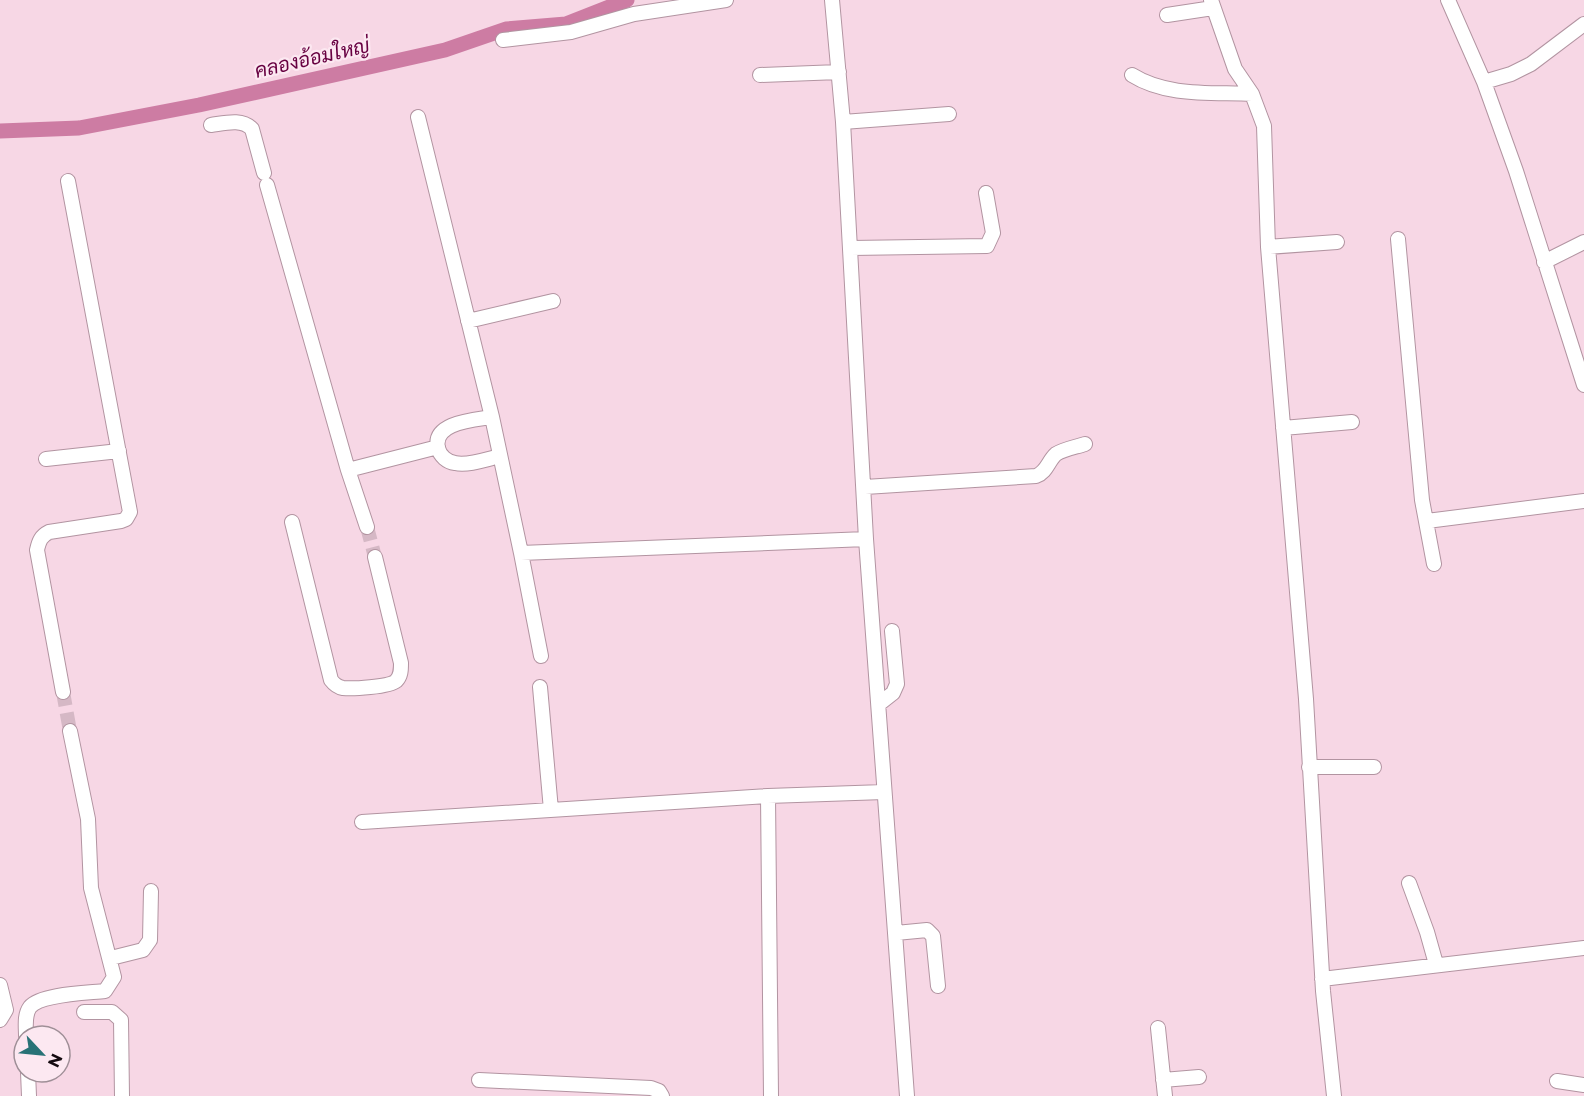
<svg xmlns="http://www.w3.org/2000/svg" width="1584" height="1096" viewBox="0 0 1584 1096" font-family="Montserrat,Sarabun,sans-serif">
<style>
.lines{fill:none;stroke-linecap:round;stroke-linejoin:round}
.canal{stroke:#cd7ca3;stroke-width:15}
.minor-tunnel{stroke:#d5b8c5;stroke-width:14;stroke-dasharray:14 7;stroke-linecap:butt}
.minor-casing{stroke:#b294a1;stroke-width:16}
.minor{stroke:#fff;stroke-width:14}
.labels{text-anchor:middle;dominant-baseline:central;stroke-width:4.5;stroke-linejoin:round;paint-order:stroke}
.water-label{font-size:20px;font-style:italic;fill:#670041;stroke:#fce8f1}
</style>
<rect width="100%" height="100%" fill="#f7d7e5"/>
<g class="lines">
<path class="canal" d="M 0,131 L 79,128 L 199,105 L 445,50 L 506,29 L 566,24 L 627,0"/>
<path class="minor-tunnel" d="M 367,527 L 375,557
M 63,692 L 70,731"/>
<g class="minor-casing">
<path id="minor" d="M 832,0 L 843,122 L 866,539 L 907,1096
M 1211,0 L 1235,69 L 1252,94 L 1264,126 L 1268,247 L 1306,699 L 1323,991 L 1334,1096
M 1448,0 L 1484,82 L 1516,171 L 1584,385
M 1167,15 L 1213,8
M 503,40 L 571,32 L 634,14 L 726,0
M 760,75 L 839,72
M 1132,75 C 1167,97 1212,92 1252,94
M 1484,82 L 1511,74 L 1531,64 L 1584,24
M 418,117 L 492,417 L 521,553 L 866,539
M 843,122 L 949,114
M 211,125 C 225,123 242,118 252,129 L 264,173
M 267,185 L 348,470 L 438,447
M 1398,239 L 1422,500 L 1434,564
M 1268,247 L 1337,242
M 851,248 L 987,246 L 993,233 L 986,193
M 1544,262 L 1584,242
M 468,321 L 553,301
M 492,417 C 475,420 432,422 438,448 C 440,456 447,462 455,463 C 468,466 487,459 500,456
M 1283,428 L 1352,422
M 46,459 L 119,451
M 348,470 L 367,527
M 865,487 L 1036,476 C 1047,472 1048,461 1056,454 C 1064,449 1076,447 1085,444
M 1427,521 L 1584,501
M 292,522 L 331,680 C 334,684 337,687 343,688 C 352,689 389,687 396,681 C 401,676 401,670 401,663 L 375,557
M 521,553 L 541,656
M 540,687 L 551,810
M 63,692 L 37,550 C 39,541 41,536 49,532 L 121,521 L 126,519 L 130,512 L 68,181
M 879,704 L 893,693 L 897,684 L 892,631
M 1309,767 L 1374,767
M 768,796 L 771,1096
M 362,822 L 768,796 L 884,792
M 1409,883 L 1427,932 L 1436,964
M 896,933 L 927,930 L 933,936 L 938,986
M 111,958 L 143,950 L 150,940 L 151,891
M 1322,979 L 1584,948
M 0,985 L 6,1010 L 0,1020
M 84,1012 L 112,1012 L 121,1020 L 122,1096
M 1158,1028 L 1165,1096
M 26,1036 C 26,1027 24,1015 30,1007 C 41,994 87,993 105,991 L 114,977 L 91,888 L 88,819 L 70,731
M 28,1072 L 29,1096
M 479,1080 L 651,1088 L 659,1091 L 662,1096
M 1163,1080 L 1199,1077
M 1557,1081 L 1584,1085"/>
</g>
<use href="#minor" class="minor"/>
</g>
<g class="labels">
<g class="water-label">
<text transform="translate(312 58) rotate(-13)">คลองอ้อมใหญ่</text>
</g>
</g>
<g transform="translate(42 1054) rotate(116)"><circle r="28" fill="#fce8f1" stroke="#9f8f97" stroke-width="1.5"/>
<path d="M0-4.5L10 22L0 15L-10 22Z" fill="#287276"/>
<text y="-9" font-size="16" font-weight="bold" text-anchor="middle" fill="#140a0f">N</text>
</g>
</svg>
